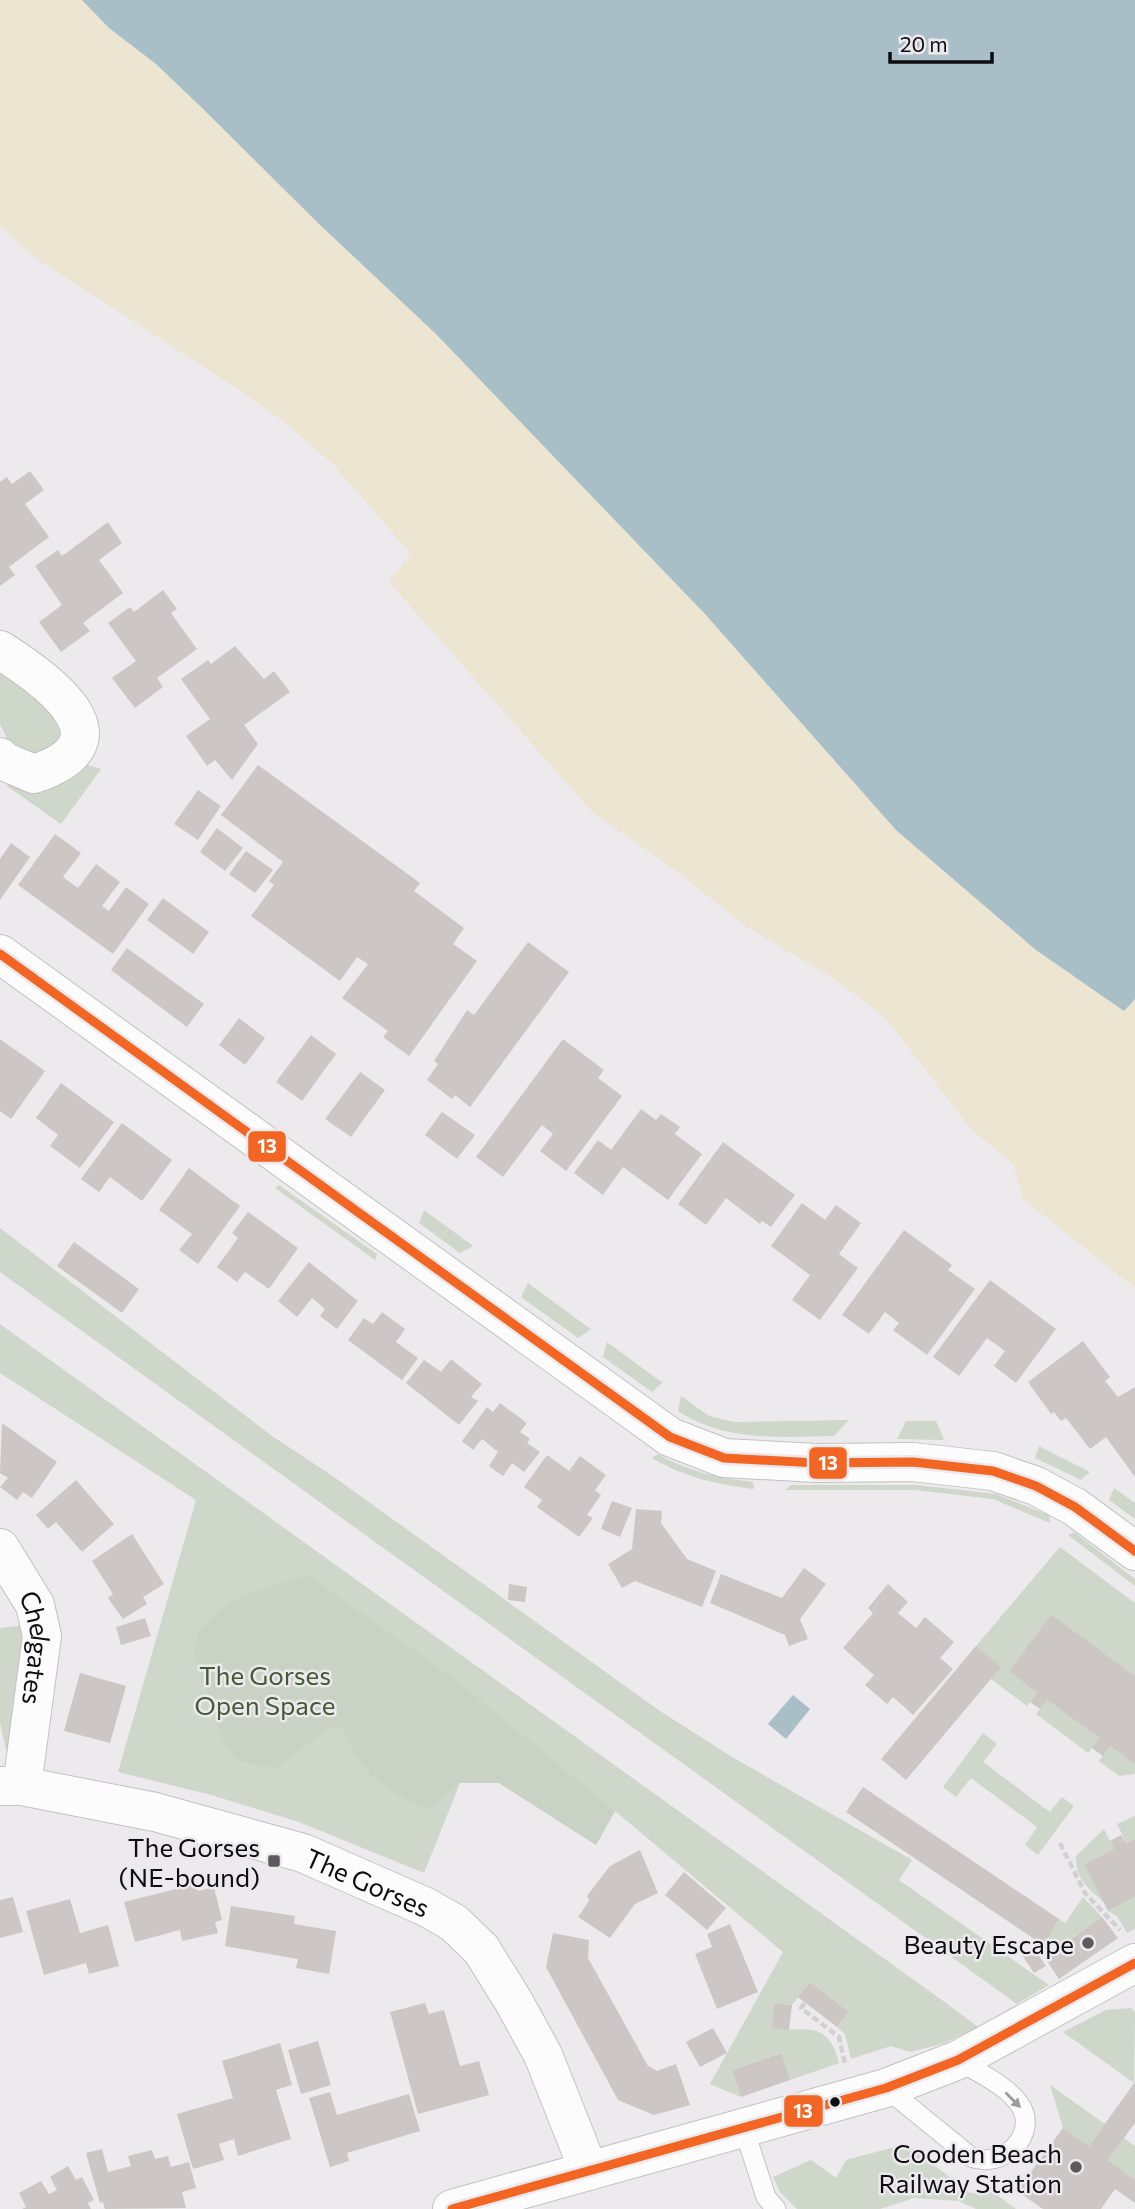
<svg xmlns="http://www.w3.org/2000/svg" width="1135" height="2209" viewBox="0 0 1135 2209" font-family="Commissioner,sans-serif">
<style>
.green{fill:#cfd6ca}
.forest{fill:#cad2c5}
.sand{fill:#ebe5d2}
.water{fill:#a8bfc7}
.building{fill:#ccc7c4}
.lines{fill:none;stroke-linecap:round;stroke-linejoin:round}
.lane-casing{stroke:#c3c1c3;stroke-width:21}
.street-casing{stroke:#c3c1c3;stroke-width:40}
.secondary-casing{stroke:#c3c1c3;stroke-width:40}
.path{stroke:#d2d0d2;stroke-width:4.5;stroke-dasharray:7 3.5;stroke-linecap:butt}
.lane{stroke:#fcfcfc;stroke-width:19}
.street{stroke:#fcfcfc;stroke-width:38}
.secondary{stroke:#fcfcfc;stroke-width:38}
.bus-1-casing{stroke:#ece9ee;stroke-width:14}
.bus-1{stroke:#f26522;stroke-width:9}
.oneway{fill:#9d9c9d}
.poi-dot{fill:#5c5a5d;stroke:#ece9ee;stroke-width:2.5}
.bus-dot{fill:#0e0d0f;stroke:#ece9ee;stroke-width:2.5}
.labels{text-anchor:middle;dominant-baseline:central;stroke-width:5;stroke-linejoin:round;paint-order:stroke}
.street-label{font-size:26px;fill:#0e0d0f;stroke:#ece9ee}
.park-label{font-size:26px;fill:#435b31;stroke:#ece9ee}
.poi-label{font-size:26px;fill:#0e0d0f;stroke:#ece9ee;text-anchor:end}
.line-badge{stroke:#ece9ee;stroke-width:2.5}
.badge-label{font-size:19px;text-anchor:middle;font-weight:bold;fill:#fff}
</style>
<rect width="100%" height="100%" fill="#eceaed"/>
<path class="green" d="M 0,671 L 57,707 L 61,741 L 36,757 L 12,749 L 0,724 Z
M 81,763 L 101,769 L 61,824 L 7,786 L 13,778 Z
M 279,1185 L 377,1254 L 375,1260 L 275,1188 Z
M 424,1210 L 473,1246 L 460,1253 L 419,1223 Z
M 0,1228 L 272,1436 L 334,1477 L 660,1711 L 732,1757 L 912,1860 L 899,1880 L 1049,1985 L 1017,2004 L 0,1272 Z
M 528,1283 L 585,1325 L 591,1329 L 578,1338 L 521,1297 Z
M 0,1324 L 946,2003 L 978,2027 L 945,2043 L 910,2052 L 891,2046 L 851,2059 L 845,2034 L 837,2027 L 849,2012 L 810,1982 L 792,2005 L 774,2003 L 772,2028 C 810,2033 827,2019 839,2063 L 790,2080 L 780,2053 L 732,2070 L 741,2097 L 710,2084 L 783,1952 L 615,1811 L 596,1845 L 499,1783 L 460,1783 L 424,1873 L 299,1822 L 211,1795 L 118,1772 L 196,1500 L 0,1373 Z
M 607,1342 L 660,1381 L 663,1382 L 652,1392 L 603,1357 Z
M 681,1396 L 709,1416 L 734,1422 L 849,1420 L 834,1436 C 781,1437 725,1442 678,1411 Z
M 906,1421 L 936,1421 L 944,1440 L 897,1439 Z
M 1039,1446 L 1090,1472 L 1081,1480 L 1035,1458 Z
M 658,1454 C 687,1471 719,1478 753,1482 L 754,1489 C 719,1485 683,1477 652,1458 Z
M 791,1485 L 916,1485 L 996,1494 L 1049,1515 L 1050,1523 L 993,1499 L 915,1490 L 785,1490 Z
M 1114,1488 L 1135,1503 L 1135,1519 L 1109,1500 Z
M 1074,1532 L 1135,1579 L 1135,1586 L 1068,1535 Z
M 1060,1547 L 1135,1603 L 1135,1676 L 1051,1614 L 1009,1671 L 1037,1693 L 1027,1706 L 991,1679 L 976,1646 Z
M 26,1625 L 8,1759 L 0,1723 L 0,1628 Z
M 1047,1700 L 1099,1738 L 1088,1753 L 1036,1714 Z
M 983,1733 L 997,1744 L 983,1762 L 1050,1812 L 1062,1797 L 1074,1806 L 1038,1855 L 1025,1845 L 1037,1827 L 971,1778 L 956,1797 L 943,1787 Z
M 1110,1746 L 1135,1764 L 1135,1774 L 1119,1776 L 1099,1761 Z
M 1135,1816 L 1135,1839 L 1126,1843 L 1117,1824 Z
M 1104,1829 L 1114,1849 L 1084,1864 L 1104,1902 C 1088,1889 1075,1877 1076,1856 Z
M 1083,1897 L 1102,1917 L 1058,1948 L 1045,1940 L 1059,1919 L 1065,1923 Z
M 1135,1897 L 1135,1929 L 1127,1933 L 1117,1916 L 1108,1911 Z
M 1131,2008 L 1135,2012 L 1134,2083 L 1063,2032 L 1106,2010 Z
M 1050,2085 L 1105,2124 L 1089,2146 L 1063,2128 Z
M 1124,2138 L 1135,2146 L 1135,2180 L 1108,2160 Z
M 906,2144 L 971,2193 L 993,2192 L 1016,2209 L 976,2209 L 959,2201 L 914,2198 L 880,2209 L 797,2209 L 780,2192 L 773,2177 L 811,2160 L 836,2178 L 846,2160 Z"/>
<path class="forest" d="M 309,1576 L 452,1677 L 615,1811 L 596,1845 L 499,1783 L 460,1783 L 427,1810 C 380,1787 364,1777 342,1729 L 330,1727 L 275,1768 L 238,1761 L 222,1741 L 195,1658 L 197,1632 L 226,1604 L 261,1589 Z"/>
<path class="sand" d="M 0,0 L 1117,0 L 1135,19 L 1135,1288 L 1023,1199 L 1013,1164 L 970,1128 L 885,1017 L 833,978 L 747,927 L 672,868 L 593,813 L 389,582 L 411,554 L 332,463 L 285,423 L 253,399 L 31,255 L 0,225 Z"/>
<path class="water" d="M 82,0 L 1135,0 L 1135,999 L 1124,1011 L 1036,950 L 896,830 L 705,614 L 436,334 L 319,224 L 199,105 L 156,64 L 109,28 Z
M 793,1695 L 810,1709 L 786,1739 L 768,1724 Z"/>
<path class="building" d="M 30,471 L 44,490 L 25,504 L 49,537 L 9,567 L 15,575 L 0,586 L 0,482 L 7,477 L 12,484 Z
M 108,522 L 122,543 L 99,560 L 123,593 L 83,623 L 90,631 L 61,652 L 39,622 L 62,605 L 35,566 L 58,550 L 62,556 Z
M 163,590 L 177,609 L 171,613 L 197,649 L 157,678 L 163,687 L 135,708 L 112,678 L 136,661 L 108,623 L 130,607 L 134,612 Z
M 235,646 L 264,679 L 274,671 L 290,692 L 244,725 L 258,744 L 232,780 L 215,760 L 207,766 L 186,736 L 210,719 L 181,679 L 208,660 L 211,664 Z
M 258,765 L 420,883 L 414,891 L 464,928 L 453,944 L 477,961 L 409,1056 L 383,1037 L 388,1031 L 342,998 L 368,964 L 357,957 L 340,981 L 251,916 L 274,885 L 269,881 L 283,862 L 221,815 Z
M 198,790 L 221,806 L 198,840 L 174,824 Z
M 217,828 L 243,848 L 225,871 L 200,852 Z
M 55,834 L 81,853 L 63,877 L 78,888 L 96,864 L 120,882 L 102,906 L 109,911 L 126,887 L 149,904 L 113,954 L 18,885 Z
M 11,843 L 30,857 L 0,900 L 0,859 Z
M 246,851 L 273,870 L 255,893 L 229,874 Z
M 163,898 L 209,932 L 193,954 L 147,920 Z
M 528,942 L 569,972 L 470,1107 L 455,1095 L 452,1099 L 427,1080 L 438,1064 L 434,1061 L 467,1010 L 474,1015 Z
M 127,948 L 204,1004 L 187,1027 L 111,970 Z
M 239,1018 L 265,1038 L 245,1065 L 219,1045 Z
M 311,1035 L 336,1054 L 302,1101 L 276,1082 Z
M 0,1039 L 45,1071 L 11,1119 L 0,1111 Z
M 563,1039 L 604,1070 L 598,1078 L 622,1096 L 566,1171 L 540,1151 L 553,1134 L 542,1125 L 503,1177 L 476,1157 Z
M 360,1072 L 385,1090 L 351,1137 L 325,1119 Z
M 61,1083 L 114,1122 L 80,1168 L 50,1146 L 58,1135 L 36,1118 Z
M 641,1109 L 656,1120 L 661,1114 L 680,1127 L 675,1134 L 702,1154 L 668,1200 L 623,1167 L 603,1195 L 574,1173 L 598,1140 L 611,1150 Z
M 442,1112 L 475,1135 L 457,1159 L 425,1135 Z
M 122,1123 L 172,1160 L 142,1201 L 110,1177 L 99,1192 L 81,1179 Z
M 723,1142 L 795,1195 L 771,1227 L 762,1221 L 760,1224 L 726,1198 L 706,1225 L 678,1204 Z
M 189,1168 L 240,1206 L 198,1264 L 179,1250 L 192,1234 L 159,1210 Z
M 802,1203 L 825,1220 L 836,1205 L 861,1223 L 839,1254 L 858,1268 L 820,1320 L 792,1300 L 810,1275 L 771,1246 Z
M 248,1212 L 298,1248 L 269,1289 L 245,1272 L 237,1282 L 217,1267 L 238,1238 L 232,1233 Z
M 904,1230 L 952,1265 L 948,1270 L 975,1289 L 927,1355 L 893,1330 L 899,1323 L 885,1312 L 869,1334 L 842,1315 Z
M 74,1242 L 139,1289 L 122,1313 L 57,1266 Z
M 309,1262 L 358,1301 L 337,1329 L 320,1316 L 325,1309 L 312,1298 L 297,1317 L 278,1301 Z
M 990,1280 L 1056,1329 L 1016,1383 L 994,1366 L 1005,1351 L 987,1338 L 959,1376 L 933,1357 Z
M 382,1312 L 405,1329 L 396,1342 L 418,1358 L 402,1380 L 348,1340 L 364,1318 L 373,1324 Z
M 1083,1341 L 1110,1377 L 1105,1381 L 1118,1397 L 1135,1387 L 1135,1477 L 1106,1437 L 1090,1449 L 1066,1418 L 1061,1421 L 1054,1412 L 1051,1414 L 1028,1382 Z
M 451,1359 L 482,1384 L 471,1397 L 478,1401 L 459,1425 L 406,1383 L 424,1360 L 441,1372 Z
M 500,1403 L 527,1423 L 520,1432 L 530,1439 L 527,1443 L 540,1452 L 524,1472 L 512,1463 L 503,1476 L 489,1466 L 498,1452 L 482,1439 L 473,1450 L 462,1441 L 487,1407 L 493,1412 Z
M 2,1423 L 57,1462 L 32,1498 L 23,1492 L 17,1500 L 0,1487 L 8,1478 L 0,1473 Z
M 547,1455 L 569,1471 L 580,1456 L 606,1475 L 595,1490 L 601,1495 L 587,1515 L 593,1518 L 579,1537 L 537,1507 L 542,1500 L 524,1487 Z
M 76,1480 L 114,1524 L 82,1552 L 56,1522 L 48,1529 L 36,1515 Z
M 612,1501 L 632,1508 L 620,1537 L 601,1529 Z
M 636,1509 L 662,1511 L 661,1523 L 687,1559 L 716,1571 L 702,1607 L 635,1581 L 622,1588 L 608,1564 L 632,1549 Z
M 132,1534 L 164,1584 L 143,1597 L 147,1604 L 123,1619 L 108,1598 L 113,1594 L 92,1561 Z
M 804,1568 L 826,1584 L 800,1619 L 808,1639 L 789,1646 L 785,1635 L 710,1603 L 721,1574 L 782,1598 Z
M 509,1584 L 527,1587 L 525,1602 L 508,1600 Z
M 888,1584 L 908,1602 L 898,1613 L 916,1628 L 925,1617 L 954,1642 L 940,1658 L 953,1669 L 913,1715 L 893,1697 L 887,1704 L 865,1685 L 874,1675 L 843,1648 L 873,1613 L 868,1608 Z
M 1051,1614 L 1135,1676 L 1135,1764 L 1110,1746 L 1103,1756 L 1092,1748 L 1099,1738 L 1047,1700 L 1040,1709 L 1030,1702 L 1037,1693 L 1009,1671 Z
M 145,1618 L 151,1636 L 121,1645 L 116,1627 Z
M 976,1646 L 1001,1667 L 906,1780 L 881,1759 Z
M 80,1673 L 126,1686 L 110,1743 L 64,1731 Z
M 863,1787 L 1059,1919 L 1043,1945 L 846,1812 Z
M 1121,1835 L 1126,1843 L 1135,1839 L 1135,1897 L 1108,1911 L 1084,1864 L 1114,1849 L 1110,1841 Z
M 640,1850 L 658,1893 L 635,1904 L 610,1938 L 578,1917 L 589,1901 L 587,1896 L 610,1866 Z
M 684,1872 L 726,1908 L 707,1930 L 665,1895 Z
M 196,1884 L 198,1891 L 214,1887 L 222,1920 L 215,1922 L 218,1933 L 182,1941 L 180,1930 L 135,1942 L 124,1902 Z
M 13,1897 L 23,1932 L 0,1938 L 0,1900 Z
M 70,1899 L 80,1933 L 108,1925 L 119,1966 L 89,1974 L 86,1963 L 44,1975 L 26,1911 Z
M 231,1906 L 295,1916 L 294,1924 L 336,1931 L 329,1974 L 296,1968 L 298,1959 L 225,1946 Z
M 1102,1917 L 1118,1938 L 1059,1979 L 1045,1958 Z
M 730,1924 L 758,1992 L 717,2009 L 695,1954 L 712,1947 L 707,1934 Z
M 553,1933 L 589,1940 L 588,1958 L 648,2066 L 657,2071 L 676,2064 L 690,2105 L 654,2115 L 618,2100 L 546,1967 Z
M 1034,1948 L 1046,1966 L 1034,1973 L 1022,1955 Z
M 810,1982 L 849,2012 L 837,2027 L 798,1997 Z
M 425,2003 L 429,2014 L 444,2010 L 460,2066 L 479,2061 L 489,2095 L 418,2114 L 390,2012 Z
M 774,2003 L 792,2005 L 789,2030 L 772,2028 Z
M 713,2028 L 727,2053 L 700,2067 L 686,2042 Z
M 318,2041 L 331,2085 L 301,2094 L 288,2050 Z
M 280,2043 L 292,2085 L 276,2090 L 291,2139 L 238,2156 L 234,2139 L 219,2144 L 224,2160 L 193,2169 L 177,2114 L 233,2098 L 222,2061 Z
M 781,2053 L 790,2080 L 741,2097 L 732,2070 Z
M 1135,2082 L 1135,2123 L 1108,2160 L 1135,2180 L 1135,2203 L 1115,2189 L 1101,2209 L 1043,2209 L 1017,2191 L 1063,2128 L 1089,2146 Z
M 330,2092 L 337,2115 L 409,2094 L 420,2131 L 347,2153 L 349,2161 L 330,2167 L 309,2098 Z
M 102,2149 L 108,2172 L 131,2166 L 128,2156 L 152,2150 L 155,2159 L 168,2156 L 171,2167 L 189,2162 L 196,2188 L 182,2192 L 186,2208 L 105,2209 L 103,2202 L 100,2203 L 86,2153 Z
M 68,2166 L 76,2180 L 82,2177 L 94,2200 L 88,2203 L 91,2209 L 22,2209 L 26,2207 L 19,2193 L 41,2181 L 49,2194 L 57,2190 L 50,2177 Z"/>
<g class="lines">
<g class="lane-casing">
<path id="lane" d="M 886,2088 L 971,2157 C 1003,2170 1039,2134 1020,2105 C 1008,2086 977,2072 958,2060
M 744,2129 L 766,2197 L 776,2209"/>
</g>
<g class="street-casing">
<g id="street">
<path d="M 0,650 C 46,679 134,741 34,774 L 3,761 L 0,757"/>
<path id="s1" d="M 0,1548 L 35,1605 L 42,1636 L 22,1786"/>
<path id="s2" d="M 0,1786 L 22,1786 L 155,1812 L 303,1853 L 426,1907 L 454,1923 L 481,1949 L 514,2002 L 543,2055 L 589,2171"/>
</g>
</g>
<g class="secondary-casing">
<path id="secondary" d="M 0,954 L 670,1437 L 724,1458 L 817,1463 L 913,1462 L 993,1471 L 1036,1486 L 1075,1507 L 1135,1551
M 452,2209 L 886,2088 L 958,2060 L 1135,1963"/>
</g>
<path class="path" d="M 1060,1843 L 1085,1893 L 1120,1930
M 805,2003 L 801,2008 L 839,2037 L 845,2064"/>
<use href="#lane" class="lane"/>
<use href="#street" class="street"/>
<use href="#secondary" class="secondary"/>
<g class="bus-1-casing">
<path id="bus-1" d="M 0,954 L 670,1437 L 724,1458 L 817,1463 L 913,1462 L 993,1471 L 1036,1486 L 1075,1507 L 1135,1551
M 452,2209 L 886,2088 L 958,2060 L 1135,1963"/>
</g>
<use href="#bus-1" class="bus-1"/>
</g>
<defs><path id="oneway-solid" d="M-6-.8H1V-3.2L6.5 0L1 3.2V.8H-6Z" transform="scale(1.75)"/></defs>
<use class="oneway" href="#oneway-solid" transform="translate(1013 2100) rotate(45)"/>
<g class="poi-dot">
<rect x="267" y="1854" width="14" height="14" rx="3.5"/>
<circle cx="1088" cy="1943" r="7"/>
<circle cx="1076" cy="2167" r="7"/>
</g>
<circle class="bus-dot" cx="835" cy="2102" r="6"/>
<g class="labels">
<g class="street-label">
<text stroke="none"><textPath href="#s1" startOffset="110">Chelgates</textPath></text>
<text stroke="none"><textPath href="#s2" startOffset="382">The Gorses</textPath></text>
</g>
<g class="park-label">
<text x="265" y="1674">The Gorses<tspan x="265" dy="30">Open Space</tspan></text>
</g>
<g class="poi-label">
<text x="260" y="1846">The Gorses<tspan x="260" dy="30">(NE-bound)</tspan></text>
<text x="1074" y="1943">Beauty Escape</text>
<text x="1062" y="2152">Cooden Beach<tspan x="1062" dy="30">Railway Station</tspan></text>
</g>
</g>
<g class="line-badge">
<rect x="247" y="1130" width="40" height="33" rx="7" fill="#f26522"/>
<rect x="808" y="1446" width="40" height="34" rx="7" fill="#f26522"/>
<rect x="783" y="2094" width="41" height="34" rx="7" fill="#f26522"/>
</g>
<g class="badge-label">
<text x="267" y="1153">13</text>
<text x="828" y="1470">13</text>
<text x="803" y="2118">13</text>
</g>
<path d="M890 52v10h102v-10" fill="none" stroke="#0e0d0f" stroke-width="3.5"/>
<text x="900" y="52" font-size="21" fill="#0e0d0f" stroke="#ece9ee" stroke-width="5" paint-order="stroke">20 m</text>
</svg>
